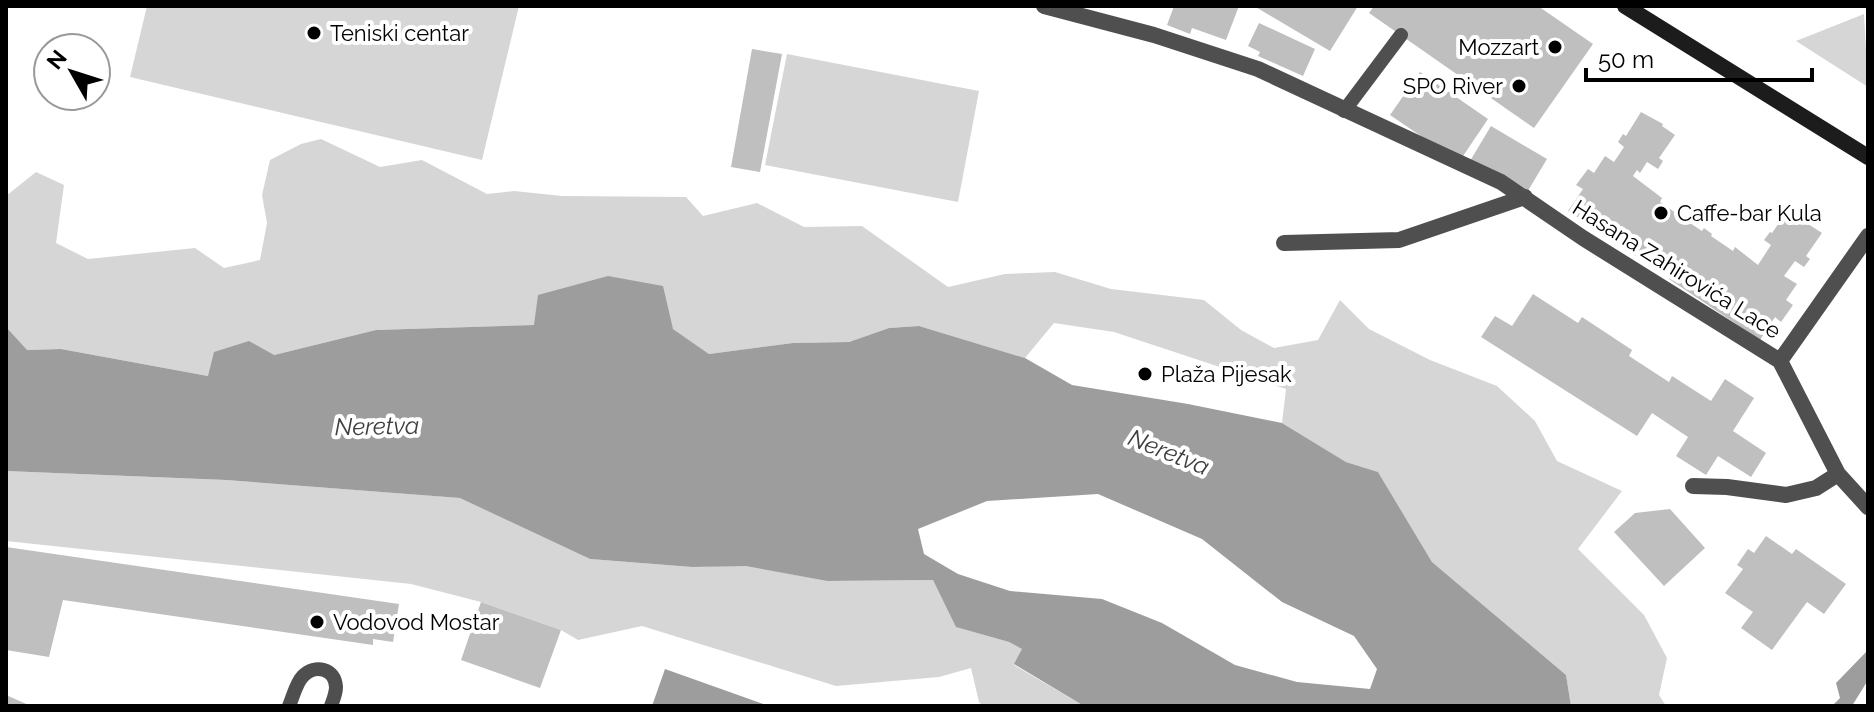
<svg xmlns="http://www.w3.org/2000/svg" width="1874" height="712" viewBox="0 0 1874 712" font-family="Raleway,sans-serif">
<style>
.green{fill:#d6d6d6}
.water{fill:#9d9d9d;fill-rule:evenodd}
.building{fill:#bfbfbf}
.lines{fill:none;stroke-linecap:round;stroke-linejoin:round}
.lane{stroke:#4f4f4f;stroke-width:14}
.street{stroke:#4f4f4f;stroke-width:16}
.secondary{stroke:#1c1c1c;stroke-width:16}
.poi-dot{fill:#000;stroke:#fff;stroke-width:3}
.labels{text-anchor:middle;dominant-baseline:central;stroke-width:8;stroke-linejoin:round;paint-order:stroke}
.poi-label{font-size:22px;fill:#000;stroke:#fff;text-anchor:start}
.street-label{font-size:22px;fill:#000;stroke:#fff}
.water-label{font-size:24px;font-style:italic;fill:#3e3e3e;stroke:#fff}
</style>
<rect width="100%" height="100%" fill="#fff"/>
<path class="green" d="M 147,6 L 519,6 L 482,160 L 130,77 Z
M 1864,14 L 1868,87 L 1796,41 Z
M 787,54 L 979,91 L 958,202 L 765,165 Z
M 321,139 L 380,167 L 422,160 L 487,194 L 514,191 L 562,196 L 686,197 L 703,216 L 757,203 L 804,227 L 862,226 L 948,287 L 1005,274 L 1055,272 L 1111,289 L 1204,300 L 1241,330 L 1274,348 L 1318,340 L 1340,300 L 1369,329 L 1430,360 L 1497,386 L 1535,421 L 1557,461 L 1622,491 L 1578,549 L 1644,615 L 1667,658 L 1659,695 L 1666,706 L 1571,706 L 1566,675 L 1432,562 L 1378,472 L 1346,462 L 1282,423 L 1286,389 L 1114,332 L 1054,323 L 1025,358 L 919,326 L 889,328 L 849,342 L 793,343 L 709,354 L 673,329 L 534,325 L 376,330 L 274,355 L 208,376 L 61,349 L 26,350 L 6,327 L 6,196 L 36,172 L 64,185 L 56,243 L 88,259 L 195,248 L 224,268 L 260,260 L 267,223 L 262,195 L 270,160 L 301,144 Z
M 6,471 L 226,480 L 461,498 L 590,559 L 692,567 L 746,565 L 827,581 L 933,580 L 957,627 L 1009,642 L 1023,649 L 1014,665 L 1084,706 L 983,706 L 979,702 L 971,668 L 939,677 L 836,686 L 642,626 L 578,640 L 561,630 L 481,602 L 411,584 L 6,541 Z"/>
<path class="water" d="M 608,276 L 663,286 L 673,329 L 709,354 L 793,343 L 849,342 L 889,328 L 919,326 L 1025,358 L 1072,385 L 1188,404 L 1282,423 L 1346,462 L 1378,472 L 1432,562 L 1566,675 L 1571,706 L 1084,706 L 1014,664 L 1022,649 L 1009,642 L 956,627 L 933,580 L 827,581 L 746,566 L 692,567 L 590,559 L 460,498 L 226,480 L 6,471 L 6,327 L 27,350 L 61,349 L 208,376 L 214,352 L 249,341 L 274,355 L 376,330 L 534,325 L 538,295 ZM 1098,494 L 1202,539 L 1282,602 L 1354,636 L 1377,669 L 1370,689 L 1297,682 L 1235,665 L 1162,623 L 1102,599 L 1010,591 L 958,574 L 924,554 L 918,529 L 987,501 Z
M 1868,650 L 1868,680 L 1852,706 L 1832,706 L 1840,698 L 1836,683 Z
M 665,669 L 769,706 L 652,706 Z"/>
<path class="building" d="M 1174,6 L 1239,6 L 1226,40 L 1192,28 L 1190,34 L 1167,25 Z
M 1254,6 L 1358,6 L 1330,51 Z
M 1374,6 L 1538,6 L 1593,44 L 1534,128 L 1369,13 Z
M 1259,23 L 1315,49 L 1303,76 L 1258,56 L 1260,52 L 1248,46 Z
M 752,49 L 782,54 L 760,172 L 731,167 Z
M 1420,72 L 1488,119 L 1459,162 L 1390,115 Z
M 1641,112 L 1663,124 L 1662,126 L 1675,135 L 1659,158 L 1663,161 L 1658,169 L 1647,162 L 1640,173 L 1637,170 L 1633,176 L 1662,198 L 1660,202 L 1683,218 L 1684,216 L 1692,221 L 1690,223 L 1702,231 L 1704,228 L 1712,234 L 1711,236 L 1733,251 L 1735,247 L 1758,265 L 1771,245 L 1764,240 L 1770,232 L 1772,233 L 1788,210 L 1796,216 L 1798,213 L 1810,220 L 1808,224 L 1822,233 L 1806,256 L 1810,259 L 1804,267 L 1795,261 L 1784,276 L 1797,284 L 1786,300 L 1793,305 L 1781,322 L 1775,317 L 1760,340 L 1669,279 L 1679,264 L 1668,256 L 1658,271 L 1568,211 L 1583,189 L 1576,185 L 1588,169 L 1594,173 L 1605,156 L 1614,162 L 1624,147 L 1618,142 L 1623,134 L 1626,136 Z
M 1491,126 L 1547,159 L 1526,194 L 1470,161 Z
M 1533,294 L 1578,323 L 1582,317 L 1632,350 L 1629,356 L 1669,382 L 1672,376 L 1711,401 L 1725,379 L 1754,398 L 1733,431 L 1766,453 L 1751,477 L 1718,456 L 1706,475 L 1676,456 L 1688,437 L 1652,413 L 1637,436 L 1481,337 L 1495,316 L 1512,326 Z
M 1670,509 L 1705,548 L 1664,586 L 1614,532 L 1635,513 Z
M 1766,536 L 1792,554 L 1796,549 L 1846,584 L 1824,614 L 1807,602 L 1772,650 L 1741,628 L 1753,612 L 1725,593 L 1743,569 L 1737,565 L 1748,549 L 1754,553 Z
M 6,547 L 399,604 L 393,642 L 373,639 L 373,645 L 63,600 L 49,657 L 6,650 Z
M 481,602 L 561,630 L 540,688 L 461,660 Z
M 6,695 L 31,706 L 6,706 Z"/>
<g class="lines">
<path class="lane" d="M 1344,111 L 1401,35
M 289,706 C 293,697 296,683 303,676 C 315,664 335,668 336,687 C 336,694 333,700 331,706"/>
<path class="street" d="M 1044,6 L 1154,35 L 1258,69 L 1501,182 L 1583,238 L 1780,361 L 1838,474 L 1868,507
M 1284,243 L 1399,240 L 1525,197
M 1780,361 L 1868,236
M 1693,486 L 1727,487 L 1786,495 L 1816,488 L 1838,474"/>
<path class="secondary" d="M 1625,6 L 1868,157"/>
</g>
<g class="poi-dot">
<circle cx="314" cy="33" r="8"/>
<circle cx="1555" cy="47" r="8"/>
<circle cx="1519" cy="86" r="8"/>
<circle cx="1661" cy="213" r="8"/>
<circle cx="1145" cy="374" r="8"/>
<circle cx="317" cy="622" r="8"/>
</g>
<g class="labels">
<g class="poi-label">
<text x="330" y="33">Teniski centar</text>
<text x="1539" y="47" text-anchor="end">Mozzart</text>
<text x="1503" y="86" text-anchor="end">SPO River</text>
<text x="1677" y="213">Caffe-bar Kula</text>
<text x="1161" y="374">Plaža Pijesak</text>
<text x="333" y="622">Vodovod Mostar</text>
</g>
<g class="street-label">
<text transform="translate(1677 269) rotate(32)">Hasana Zahirovića Lace</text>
</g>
<g class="water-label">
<text transform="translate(377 426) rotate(-1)">Neretva</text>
<text transform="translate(1169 452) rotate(22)">Neretva</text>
</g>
</g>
<rect width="1874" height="712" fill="none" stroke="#000000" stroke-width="16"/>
<g transform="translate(72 72) rotate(309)"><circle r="38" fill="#ffffff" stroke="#999999" stroke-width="2"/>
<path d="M0-6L14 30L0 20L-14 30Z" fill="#000000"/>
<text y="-12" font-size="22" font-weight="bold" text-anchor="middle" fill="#000000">N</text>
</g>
<path d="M1586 68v12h226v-12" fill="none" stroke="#000000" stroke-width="4"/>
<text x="1598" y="68" font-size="24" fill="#000000" stroke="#ffffff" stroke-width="6" paint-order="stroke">50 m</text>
</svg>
